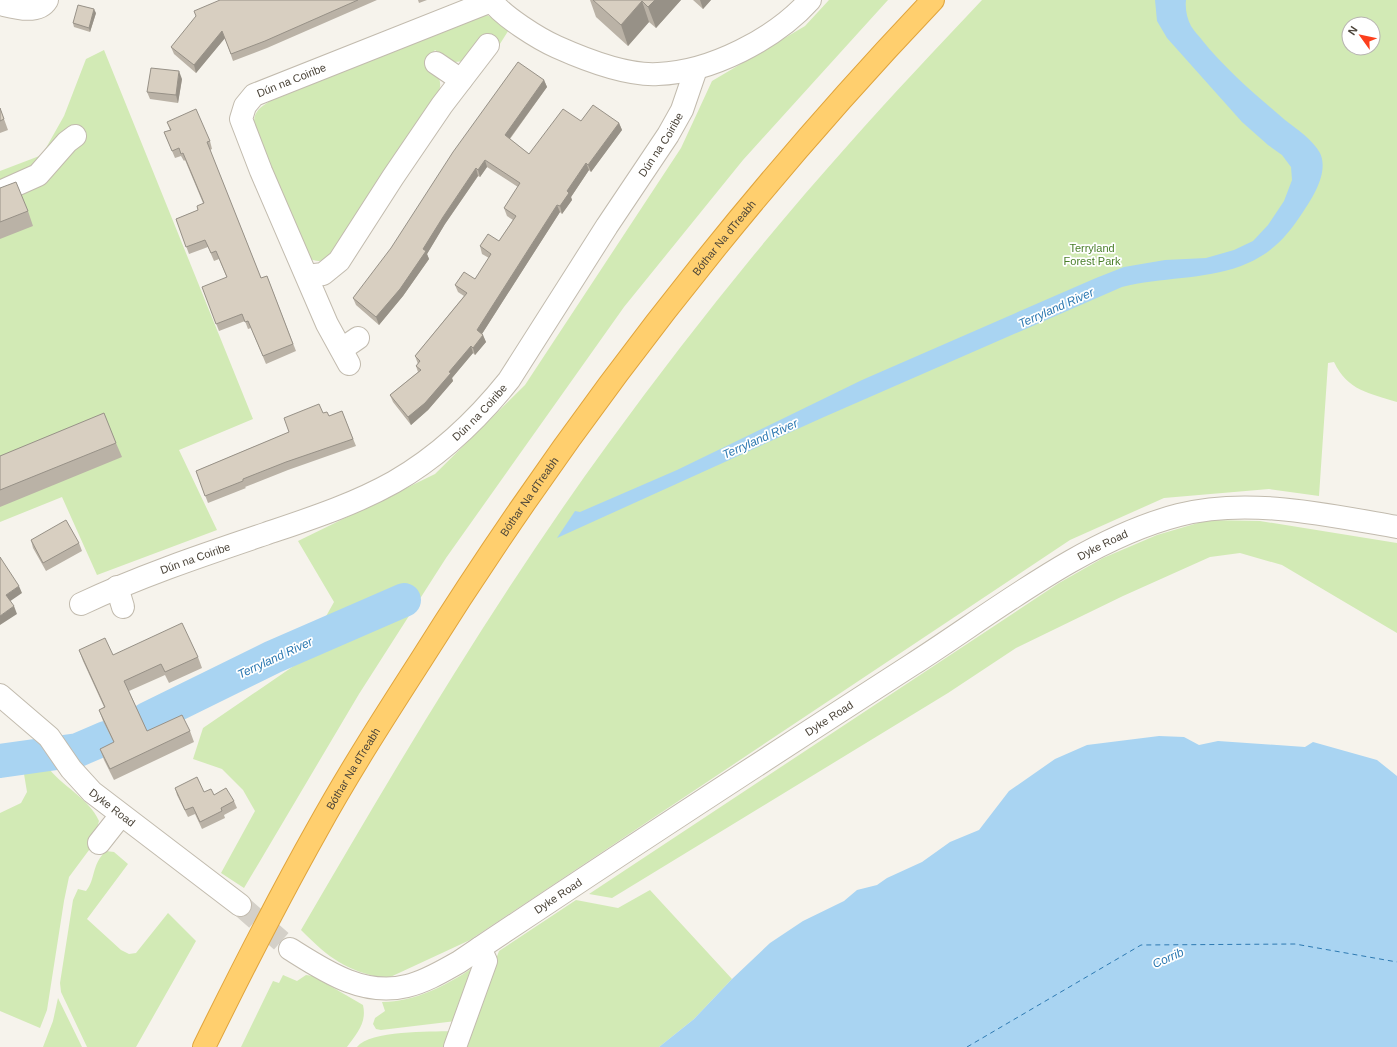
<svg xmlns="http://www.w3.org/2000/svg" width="1397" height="1047" viewBox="0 0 1397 1047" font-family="Helvetica,sans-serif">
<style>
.green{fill:#d2eab5;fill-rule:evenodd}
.water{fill:#a9d4f2}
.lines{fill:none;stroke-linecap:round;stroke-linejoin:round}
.river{stroke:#a9d4f2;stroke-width:34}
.ferry{stroke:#2e7ab2;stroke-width:1;stroke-dasharray:5 4;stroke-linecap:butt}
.minor-tunnel{stroke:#d4d0c8;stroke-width:22;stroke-dasharray:22 11;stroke-linecap:butt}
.minor-casing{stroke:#c2bbae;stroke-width:24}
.highway-casing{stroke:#e0a43c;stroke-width:24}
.minor{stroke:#fff;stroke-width:22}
.highway{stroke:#ffcf6e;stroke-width:22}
.wall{fill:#bab2a6}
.shaded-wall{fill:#979187}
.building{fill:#d8cfc1;stroke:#979187}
.labels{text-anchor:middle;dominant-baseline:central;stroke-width:3.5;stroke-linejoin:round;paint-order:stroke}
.street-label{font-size:11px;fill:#4b4439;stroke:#fff}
.park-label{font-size:11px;fill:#4a7f2a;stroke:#fff}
.water-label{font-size:12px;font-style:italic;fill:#2e7ab2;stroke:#fff}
</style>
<rect width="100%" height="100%" fill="#f6f3ec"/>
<path class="green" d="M 829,0 L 888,0 L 743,160 L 624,307 L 446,558 L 359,694 L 244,888 L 221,873 L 255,811 L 243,790 L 222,769 L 193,759 L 203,728 L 301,661 L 334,602 L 298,541 L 435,474 L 525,385 L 681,148 L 712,81 L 805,26 Z
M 982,0 L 1397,0 L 1397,402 C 1369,393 1348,391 1334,362 L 1328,363 L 1319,496 L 1269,489 L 1164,498 L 1070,540 L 470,940 L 386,979 C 345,970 330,959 301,930 C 397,765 495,599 608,444 C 683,341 763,240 848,145 C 891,96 937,48 982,0 ZM 1349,24 L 1373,24 L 1373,48 L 1349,48 Z
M 487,15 L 510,28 L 498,47 L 465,61 L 455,62 L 447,59 L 435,50 L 424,63 C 437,74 444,78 438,95 L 337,253 C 324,261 320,264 306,257 L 254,126 C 253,112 259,108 270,101 L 472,18 Z
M 104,50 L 253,419 L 179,450 L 217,530 L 97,575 L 62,497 L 0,522 L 0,171 L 42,155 L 64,116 L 86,59 Z
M 1208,520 L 1260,521 L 1397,543 L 1397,633 L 1282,565 L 1240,553 L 1210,557 L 1123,596 L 1016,648 L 948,693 L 612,898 L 589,894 L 1059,583 L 1103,558 L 1157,535 Z
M 46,765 C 61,786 89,798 99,821 L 92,846 L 69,877 L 64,901 L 47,1010 L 40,1028 L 0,1011 L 0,813 L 21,803 L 27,792 L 24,774 L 33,766 Z
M 106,851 L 114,852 L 128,864 L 87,919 L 121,950 L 129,954 L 136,953 L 168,913 L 196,941 L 136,1047 L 87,1047 L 61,992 L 60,983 L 73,900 L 78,889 L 86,891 C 96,879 91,865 106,851 Z
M 650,890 L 732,979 L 694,1019 L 659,1047 L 466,1047 L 481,999 L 499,951 L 576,900 L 618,908 Z
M 474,967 L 456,1021 L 381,1030 L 376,1029 L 373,1024 L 375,1018 L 385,1011 L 382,1002 C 415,1002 447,985 474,967 Z
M 283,975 L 297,981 L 306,975 L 313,976 L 363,1005 C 367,1023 357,1033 347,1047 L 241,1047 L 273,981 L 279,983 Z
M 58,998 L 82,1047 L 43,1047 L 53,1021 Z
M 451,1031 L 445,1047 L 357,1047 C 370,1030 431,1032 451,1031 Z"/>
<path class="water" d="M 1155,0 L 1186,0 C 1185,9 1187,18 1191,26 C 1194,31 1199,36 1202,40 C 1226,70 1256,95 1285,120 C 1297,129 1313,140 1320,153 C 1329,172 1313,197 1303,212 C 1286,238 1270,255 1241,266 C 1203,280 1161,277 1122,287 L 824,417 L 557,538 L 575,511 L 580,512 L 677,470 L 862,380 L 1096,278 L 1124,267 L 1165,260 L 1206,258 L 1234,250 L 1253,241 L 1268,225 L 1284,201 L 1292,180 L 1291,167 L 1282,155 L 1268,145 L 1242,122 L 1167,38 L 1157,21 Z
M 1159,736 L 1184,737 L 1199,745 L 1218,741 L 1305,747 L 1313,742 L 1377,760 L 1397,776 L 1397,1047 L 659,1047 L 694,1019 L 732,979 L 770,943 L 803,921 L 844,901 L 857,890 L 877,885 L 887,878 L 922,862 L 950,842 L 979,830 L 1009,791 L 1055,759 L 1087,745 Z
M 36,748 L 46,765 L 0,771 L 0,753 Z"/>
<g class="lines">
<path class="river" d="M 147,719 L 273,657 L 404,600
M 0,761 L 78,750 L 106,738"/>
<path class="ferry" d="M 967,1047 L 1141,945 L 1295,944 L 1397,962"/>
<path class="minor-tunnel" d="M 240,905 L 290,949"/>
<g class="minor-casing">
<g id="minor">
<path d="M 491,0 C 502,16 539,39 557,47 C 586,60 626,76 658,74 C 711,72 775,39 810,0"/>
<path d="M 0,4 C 13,7 38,15 47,0"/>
<path d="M 436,63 L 461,80"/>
<path d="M 0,192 L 38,175 L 67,142 L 75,136"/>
<path d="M 307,276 L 323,274 L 339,261 L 393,177 L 442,105 L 488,45"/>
<path d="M 342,349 L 358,338"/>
<path id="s1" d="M 349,364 L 327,324 L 261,171 L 241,119 L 245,106 L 254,95 L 491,1"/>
<path d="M 117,587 L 123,607"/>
<path id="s2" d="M 81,604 C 140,576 203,555 265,534 C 309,519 353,505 394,482 C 439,456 477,420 509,380 L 607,226 L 668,135 L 682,110 L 696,69"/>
<path id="s3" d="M 0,695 L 49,737 L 71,769 L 92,792 L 240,905"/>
<path d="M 99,843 L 121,815"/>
<path id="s4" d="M 290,949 C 325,971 363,997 407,986 C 425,982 443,971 459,962 C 609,861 761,762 913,664 C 994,612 1085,539 1179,515 C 1248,497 1328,515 1397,527"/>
<path d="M 455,1047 L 486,961 L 480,948"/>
</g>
</g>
<g class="highway-casing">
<g id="highway">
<path id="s5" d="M 204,1047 C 240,974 277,901 317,830 C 349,772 385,716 421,660 C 569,424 741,202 933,0"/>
</g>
</g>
<use href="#minor" class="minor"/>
<use href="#highway" class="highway"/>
</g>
<path class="wall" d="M 220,0 L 377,0 L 267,48 L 233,61 L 225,38 L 196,73 L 174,54 L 171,47 Z
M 418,0 L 427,0 L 419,3 Z
M 590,0 L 681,0 L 656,28 L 649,22 L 628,46 L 596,17 Z
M 693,0 L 711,0 L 703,9 Z
M 96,13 L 90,32 L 74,27 L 73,23 Z
M 182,79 L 178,103 L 150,99 L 147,92 Z
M 544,80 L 547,87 L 510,139 L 529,154 L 581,121 L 619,123 L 622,130 L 591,172 L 589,170 L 571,197 L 572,200 L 562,214 L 560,212 L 533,254 L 482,334 L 486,342 L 475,355 L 473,353 L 462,366 L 452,378 L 453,381 L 428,410 L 411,425 L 393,402 L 390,395 L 418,372 L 416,366 L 418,364 L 415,356 L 464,296 L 458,292 L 455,285 L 475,279 L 489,258 L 482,254 L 480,246 L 499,241 L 513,220 L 507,216 L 504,208 L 518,187 L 487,167 L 480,177 L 478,176 L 445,224 L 427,254 L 429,259 L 403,296 L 379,325 L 356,305 L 353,298 Z
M 0,108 L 8,130 L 0,133 Z
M 167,122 L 210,141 L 212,149 L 210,150 L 261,278 L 267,276 L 296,351 L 266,364 L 251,328 L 248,329 L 245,321 L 219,331 L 202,287 L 227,278 L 219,259 L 214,261 L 208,247 L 189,254 L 176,219 L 198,210 L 203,203 L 185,160 L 184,161 L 181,156 L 175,158 L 164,132 L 170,130 Z
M 0,188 L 28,211 L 33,226 L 0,239 Z
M 342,411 L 356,446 L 288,470 L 245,487 L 246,488 L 208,503 L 196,471 L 289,432 L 323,413 L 329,416 Z
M 116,443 L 122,457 L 0,507 L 0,456 Z
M 31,540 L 79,543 L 82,551 L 46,571 L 33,548 Z
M 79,650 L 113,655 L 198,657 L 202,668 L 169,683 L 165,675 L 129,691 L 147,731 L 190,731 L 194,742 L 114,780 L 104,760 L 100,749 L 114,743 L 103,721 L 99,710 L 104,707 L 83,661 Z
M 175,788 L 204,792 L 234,801 L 237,808 L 224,815 L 225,818 L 202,829 L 195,814 L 188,817 L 177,795 Z"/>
<path class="shaded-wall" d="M 655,0 L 681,0 L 656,28 L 648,7 Z
M 700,0 L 711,0 L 703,9 Z
M 642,1 L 649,22 L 628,46 L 621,25 Z
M 94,9 L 96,13 L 90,32 L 89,28 Z
M 222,31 L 225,38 L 196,73 L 194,65 Z
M 179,71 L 182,79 L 178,103 L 176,95 Z
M 544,80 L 547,87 L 507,142 L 505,135 Z
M 619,123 L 622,130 L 591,172 L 588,165 Z
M 485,160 L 487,167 L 480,177 L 478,170 Z
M 586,163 L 589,170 L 571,197 L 572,200 L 562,214 L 560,206 L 567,191 Z
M 476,168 L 478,176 L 445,224 L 427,254 L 429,259 L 403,296 L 379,325 L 376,317 Z
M 557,205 L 560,212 L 480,337 L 477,330 Z
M 483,335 L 486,342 L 475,355 L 473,348 Z
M 471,346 L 473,353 L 452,378 L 453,381 L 428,410 L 411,425 L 408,417 Z
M 19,586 L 22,593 L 9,602 L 6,595 Z
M 14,606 L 17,614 L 0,625 L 0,616 Z"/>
<path class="building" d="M 220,0 L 358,0 L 265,41 L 231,54 L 222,31 L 194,65 L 171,47 L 196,16 L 194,11 Z
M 593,0 L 655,0 L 648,7 L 642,1 L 621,25 Z
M 78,5 L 94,9 L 89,28 L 73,23 Z
M 518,62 L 544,80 L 505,135 L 529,154 L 563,109 L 581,121 L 593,105 L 619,123 L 588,165 L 586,163 L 567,191 L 569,193 L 560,206 L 557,205 L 530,247 L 477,330 L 483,335 L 473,348 L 471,346 L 449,372 L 451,373 L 425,403 L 408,417 L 390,395 L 421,370 L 416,366 L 420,361 L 415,356 L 467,293 L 455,285 L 464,272 L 475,279 L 491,254 L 480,246 L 488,234 L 499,241 L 516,216 L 504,208 L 520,183 L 485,160 L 478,170 L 476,168 L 443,217 L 423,249 L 426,251 L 400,289 L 376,317 L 353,298 L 391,248 L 453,152 Z
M 151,68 L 179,71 L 176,95 L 147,92 Z
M 0,108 L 4,119 L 0,121 Z
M 196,109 L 210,141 L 207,142 L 261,278 L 267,276 L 293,344 L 263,356 L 248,321 L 245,322 L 242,314 L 216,324 L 202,287 L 227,277 L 216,251 L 211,253 L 205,240 L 186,247 L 176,219 L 198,210 L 197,206 L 204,203 L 183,153 L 181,154 L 179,148 L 172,151 L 164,132 L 171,130 L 167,122 Z
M 16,182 L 28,211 L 0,222 L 0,188 Z
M 319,404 L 323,413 L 327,412 L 329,416 L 342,411 L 353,439 L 286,462 L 243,479 L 243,481 L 205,496 L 196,471 L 289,432 L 284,418 Z
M 104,413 L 116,443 L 0,490 L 0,456 Z
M 66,520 L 79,543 L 43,563 L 31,540 Z
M 0,557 L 19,586 L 6,595 L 14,606 L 0,616 Z
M 182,623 L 198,657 L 165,672 L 161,664 L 124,681 L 147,731 L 182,715 L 190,731 L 110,769 L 100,749 L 114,742 L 99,710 L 105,707 L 79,650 L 105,638 L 113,655 Z
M 197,777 L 204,792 L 211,789 L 214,795 L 226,788 L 234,801 L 221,808 L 222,811 L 200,822 L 193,807 L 185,810 L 175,788 Z"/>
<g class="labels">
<g class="street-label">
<text stroke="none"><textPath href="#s1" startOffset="336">Dún na Coiribe</textPath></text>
<text stroke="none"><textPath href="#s2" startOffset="771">Dún na Coiribe</textPath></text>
<text stroke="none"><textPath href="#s5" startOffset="964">Bóthar Na dTreabh</textPath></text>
<text stroke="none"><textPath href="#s2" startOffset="447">Dún na Coiribe</textPath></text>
<text stroke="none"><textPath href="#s5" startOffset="640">Bóthar Na dTreabh</textPath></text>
<text stroke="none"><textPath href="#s4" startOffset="951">Dyke Road</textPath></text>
<text stroke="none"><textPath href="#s2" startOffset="123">Dún na Coiribe</textPath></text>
<text stroke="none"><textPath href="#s4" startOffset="627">Dyke Road</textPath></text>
<text stroke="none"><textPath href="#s5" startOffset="316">Bóthar Na dTreabh</textPath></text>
<text stroke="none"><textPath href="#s3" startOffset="160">Dyke Road</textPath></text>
<text stroke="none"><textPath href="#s4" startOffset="303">Dyke Road</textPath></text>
</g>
<g class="park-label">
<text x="1092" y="248">Terryland<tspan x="1092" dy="13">Forest Park</tspan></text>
</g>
<g class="water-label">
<text transform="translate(1056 308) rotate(-24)">Terryland River</text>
<text transform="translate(760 439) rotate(-24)">Terryland River</text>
<text transform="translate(275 658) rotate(-25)">Terryland River</text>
<text transform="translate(1168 958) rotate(-24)">Corrib</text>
</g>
</g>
<g transform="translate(1361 36) rotate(303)"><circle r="19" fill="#ffffff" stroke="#b7b4b0"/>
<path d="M0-3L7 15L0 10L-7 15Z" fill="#fc3f1d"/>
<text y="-6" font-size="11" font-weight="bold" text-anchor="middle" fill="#4b4439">N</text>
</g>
</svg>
